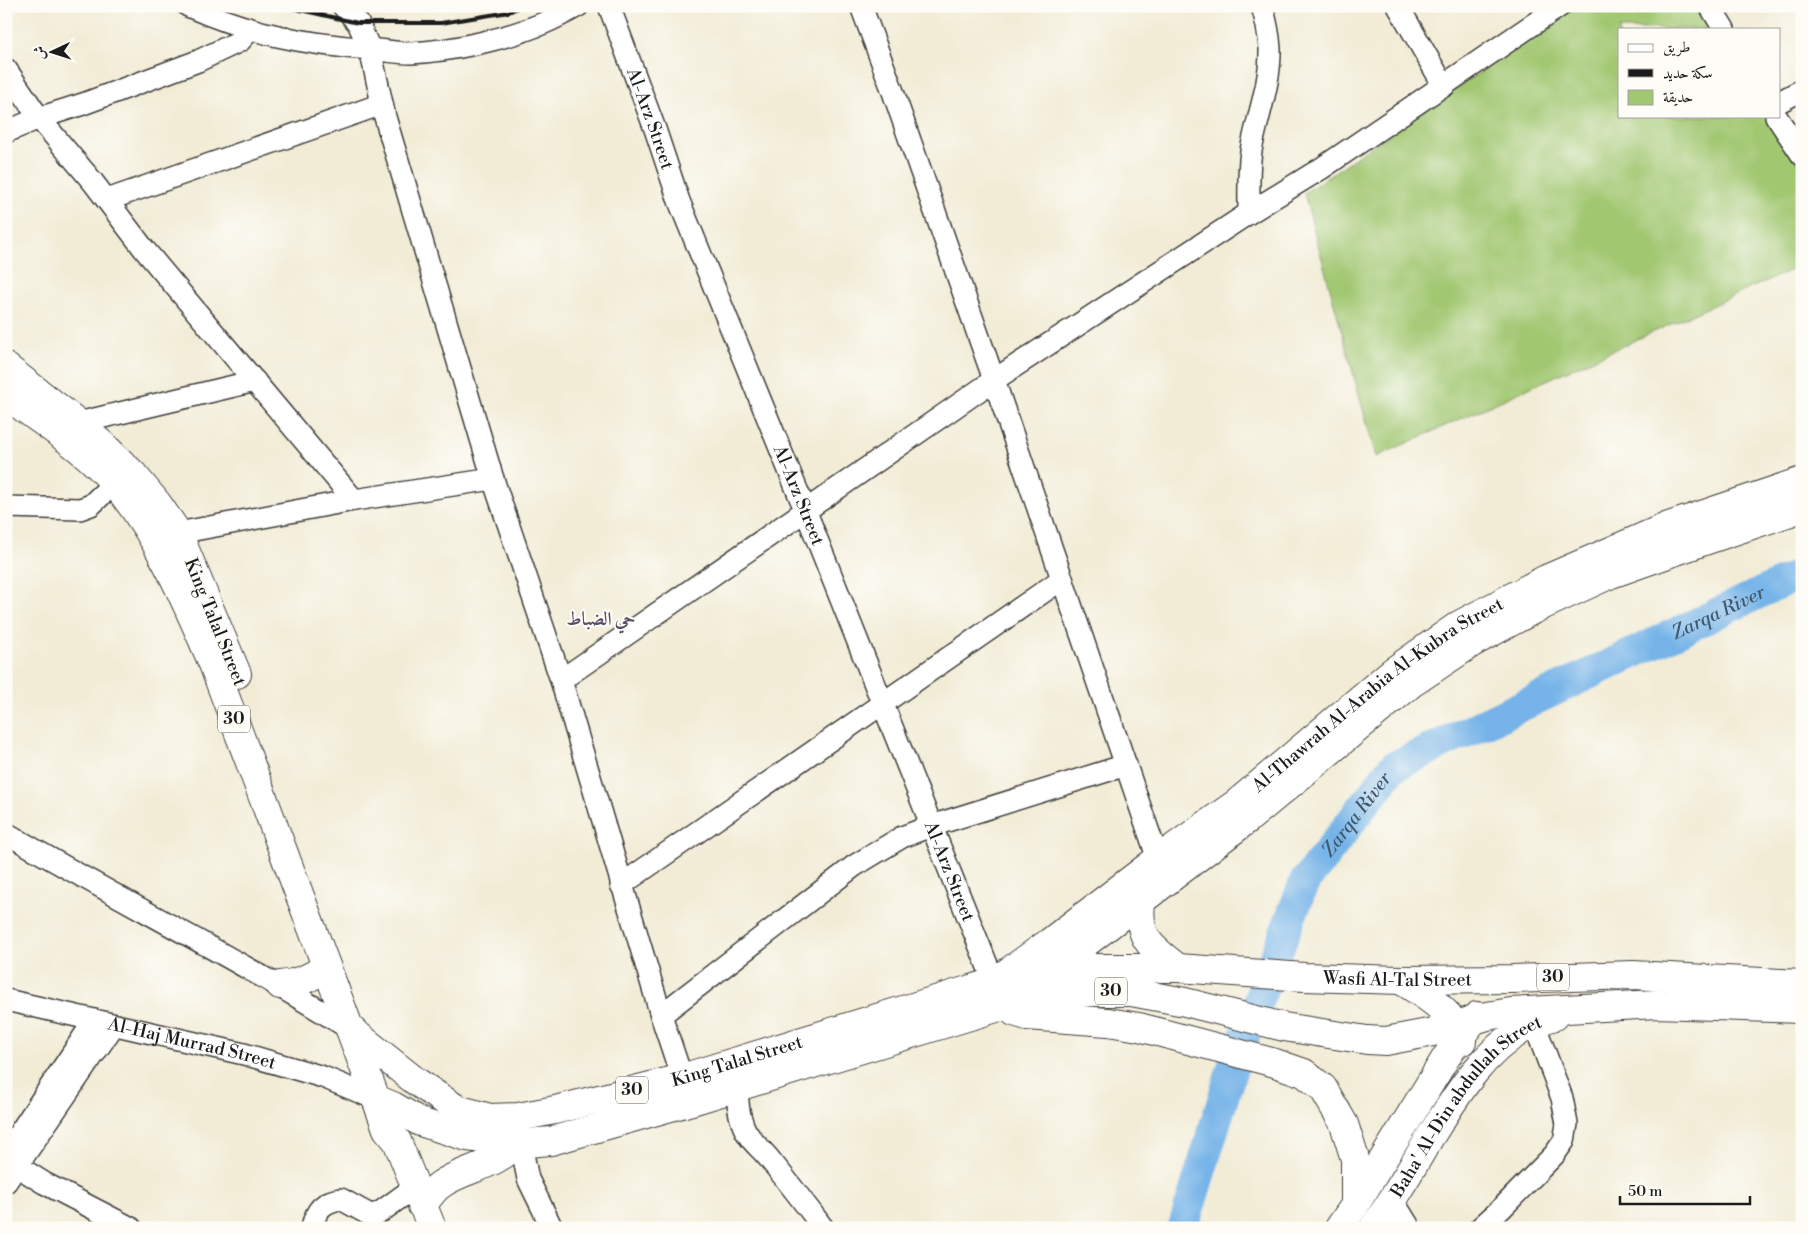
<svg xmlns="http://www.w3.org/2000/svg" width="1808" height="1234" viewBox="0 0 1808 1234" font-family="'Libre Bodoni',Amiri,serif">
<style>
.green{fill:#a1c771;stroke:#5e7246}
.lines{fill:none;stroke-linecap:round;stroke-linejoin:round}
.river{stroke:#75b3e8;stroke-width:31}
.minor-casing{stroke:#3c3b38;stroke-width:24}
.tertiary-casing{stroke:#3c3b38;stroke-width:29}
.secondary-casing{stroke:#3c3b38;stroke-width:30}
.primary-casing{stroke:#3c3b38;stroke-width:30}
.minor{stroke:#fff;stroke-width:21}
.tertiary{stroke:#fff;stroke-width:26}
.secondary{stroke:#fff;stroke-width:28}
.primary{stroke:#fff;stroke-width:28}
.rail{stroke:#1c1c1c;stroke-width:4}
.labels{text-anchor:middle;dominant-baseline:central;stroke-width:4;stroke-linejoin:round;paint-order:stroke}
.shield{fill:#fdfcf7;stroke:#605f5e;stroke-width:1}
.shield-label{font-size:16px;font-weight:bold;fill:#1c1c1c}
.street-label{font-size:18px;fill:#1c1c1c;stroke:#fdfcf7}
.water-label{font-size:19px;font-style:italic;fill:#40586e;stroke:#fdfcf7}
.neighbourhood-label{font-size:19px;font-weight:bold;fill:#5a4e65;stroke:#fdfcf7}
</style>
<rect width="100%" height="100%" fill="#fdfcf7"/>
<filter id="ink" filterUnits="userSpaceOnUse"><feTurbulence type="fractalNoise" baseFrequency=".02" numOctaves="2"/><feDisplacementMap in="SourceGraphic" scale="10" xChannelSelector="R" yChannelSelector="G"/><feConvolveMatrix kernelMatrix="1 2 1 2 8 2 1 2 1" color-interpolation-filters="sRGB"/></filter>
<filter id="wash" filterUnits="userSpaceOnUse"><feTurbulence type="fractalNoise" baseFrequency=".0096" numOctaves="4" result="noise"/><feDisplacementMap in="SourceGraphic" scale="20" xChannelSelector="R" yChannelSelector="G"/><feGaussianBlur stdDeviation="1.12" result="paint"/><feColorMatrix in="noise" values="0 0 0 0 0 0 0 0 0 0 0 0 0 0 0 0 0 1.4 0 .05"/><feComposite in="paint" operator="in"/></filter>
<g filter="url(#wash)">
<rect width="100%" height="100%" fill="#f2ecd6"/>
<path class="green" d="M 1576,6 L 1699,6 L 1713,29 L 1619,29 L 1619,116 L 1769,116 L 1802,169 L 1802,265 L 1376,457 L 1304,193 Z"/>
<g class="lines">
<path class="river" id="s1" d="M 1183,1228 L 1234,1063 L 1304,883 L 1393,767 L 1802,573"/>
</g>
</g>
<g filter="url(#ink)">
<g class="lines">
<g class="minor-casing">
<g id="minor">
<path d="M 188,6 C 249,33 303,44 369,49 C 382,50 397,53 411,53 C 452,51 506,39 544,23 C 556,18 567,12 578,6"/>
<path d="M 343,6 L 358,23 L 370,49 L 385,117 L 493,479 L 561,680 L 661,1015 L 682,1078"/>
<path id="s2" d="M 609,6 L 655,129 L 679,201 L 806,512 L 994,982"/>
<path d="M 861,6 L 892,89 L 994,380 L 1158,859"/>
<path d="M 1398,6 L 1444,86"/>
<path d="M 1710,6 L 1724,29"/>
<path d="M 6,69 L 39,118 L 93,182 L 144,249 L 354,500"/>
<path d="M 1779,102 L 1802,90"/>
<path d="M 1776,116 L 1802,155"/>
<path d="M 6,132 L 39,118 L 83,104 L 198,61 L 240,41 L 250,30"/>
<path d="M 107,200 L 382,104"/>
<path d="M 1249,213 C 1249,192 1248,171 1251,151 C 1257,117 1271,83 1270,48 C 1269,34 1266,20 1262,6"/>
<path d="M 78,423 L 255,381"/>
<path d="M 6,507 L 80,509 L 91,505 L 114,483"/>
<path d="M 178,533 L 354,500 L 493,479"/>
<path d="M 561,680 L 994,380 L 1249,213 L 1322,168 L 1560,6"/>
<path d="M 6,833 C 120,900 238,959 350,1029"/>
<path d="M 621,885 L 1062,579"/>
<path id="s3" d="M 6,1000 L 244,1054 L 323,1077 L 376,1099"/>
<path d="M 661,1015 L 854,866 L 902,837 L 931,826 L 1126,765"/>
<path d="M 738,1087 C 737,1100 738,1112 743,1125 C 748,1140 762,1149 771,1161 C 789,1183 806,1205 823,1228"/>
<path d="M 521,1144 L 528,1179 L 552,1228"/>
<path d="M 6,1153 L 94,1021"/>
<path d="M 17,1166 L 44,1183 L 131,1228"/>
<path d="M 6,1182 L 114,1025"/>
<path d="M 312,1228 C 315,1211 323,1201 341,1199 L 370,1215 L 379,1213 L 415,1187"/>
<path d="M 1480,1228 L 1502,1208 L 1554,1155 L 1564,1141 L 1567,1124 L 1562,1098 L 1534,1023"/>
</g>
</g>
<g class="tertiary-casing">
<path id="tertiary" d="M 1391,1202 L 1407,1228"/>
</g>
<g class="secondary-casing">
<g id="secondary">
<path d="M 1039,979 L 1248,819 L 1412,683 L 1472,643 L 1533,610 L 1611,574 L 1707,540 L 1802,508"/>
<path id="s4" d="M 994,982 L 1050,942 L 1158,859 L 1237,803 L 1392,672 L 1459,625 L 1546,579 L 1666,527 L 1802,481"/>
<path d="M 376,1099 L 387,1129 L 397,1141 L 432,1228"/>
</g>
</g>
<g class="primary-casing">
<g id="primary">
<path d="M 6,367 L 78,423 L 106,448 L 133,474 L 157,503 L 178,533 L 237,674"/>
<path d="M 6,395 C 43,423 85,448 115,484 C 159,536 186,602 213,664 L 376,1099 L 393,1106 L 420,1122 L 467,1137 L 515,1144 L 551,1141 L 695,1100 L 1006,1005 L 1044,995 L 1089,992 L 1131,992 L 1185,1002 L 1284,1027 L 1367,1040 L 1386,1041 L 1433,1032 L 1487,1016 L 1511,1012 L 1657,1004 L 1802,1009"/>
<path d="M 1141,901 C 1137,939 1151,947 1178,968"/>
<path d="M 1401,980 C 1424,995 1455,1012 1462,1041"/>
<path d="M 280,985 C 298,984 312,978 326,966"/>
<path d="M 1004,1001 L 1014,1012 L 1027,1016 L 1108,1022 L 1139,1027 L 1275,1063 L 1304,1073 L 1323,1088 L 1344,1124 L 1355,1159 L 1355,1205"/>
<path id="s5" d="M 350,1029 L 414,1080 L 457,1109 L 490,1118 L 518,1117 L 555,1110 L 682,1078 L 994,982 L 1049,971 L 1091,968 L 1178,968 L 1304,977 L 1401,980 L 1513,979 L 1633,975 L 1802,984"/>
<path d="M 422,1206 C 428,1198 433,1190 440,1185 C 463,1168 496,1167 515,1144"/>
<path d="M 1339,1228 L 1355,1205 L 1445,1059 L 1461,1036 L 1477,1016"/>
<path id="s6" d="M 1373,1228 C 1394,1199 1412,1168 1430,1137 C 1456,1096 1480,1055 1523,1029 C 1533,1023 1545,1019 1555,1016"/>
</g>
</g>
<use href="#minor" class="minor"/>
<use href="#tertiary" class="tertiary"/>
<use href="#secondary" class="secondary"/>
<use href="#primary" class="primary"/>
<path class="rail" d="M 283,6 L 358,23 L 441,23 L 509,12 L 521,6"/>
</g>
</g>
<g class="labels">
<g class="shield">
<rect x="218" y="705.5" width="32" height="27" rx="4"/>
<rect x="1537" y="963.5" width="32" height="27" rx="4"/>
<rect x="1095" y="977.5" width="32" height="27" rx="4"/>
<rect x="616" y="1076.5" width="32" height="27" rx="4"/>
</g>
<g class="shield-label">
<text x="234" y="719">30</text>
<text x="1553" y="977">30</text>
<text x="1111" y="991">30</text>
<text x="632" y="1090">30</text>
</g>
<g class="street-label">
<text stroke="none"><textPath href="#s2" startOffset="120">Al-Arz Street</textPath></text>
<text stroke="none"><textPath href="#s2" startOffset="525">Al-Arz Street</textPath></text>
<text transform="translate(215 622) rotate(68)">King Talal Street</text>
<text stroke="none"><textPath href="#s4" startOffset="480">Al-Thawrah Al-Arabia Al-Kubra Street</textPath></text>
<text stroke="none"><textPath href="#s2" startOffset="930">Al-Arz Street</textPath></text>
<text stroke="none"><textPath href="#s5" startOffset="1096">Wasfi Al-Tal Street</textPath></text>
<text stroke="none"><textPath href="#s3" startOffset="191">Al-Haj Murrad Street</textPath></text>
<text stroke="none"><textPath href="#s5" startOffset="422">King Talal Street</textPath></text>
<text stroke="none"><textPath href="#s6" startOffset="155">Baha' Al-Din abdullah Street</textPath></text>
</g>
<g class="water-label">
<text stroke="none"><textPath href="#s1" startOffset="872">Zarqa River</textPath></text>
<text stroke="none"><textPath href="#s1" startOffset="452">Zarqa River</textPath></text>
</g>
<g class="neighbourhood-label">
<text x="601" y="619">حي الضباط</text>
</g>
</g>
<rect width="1808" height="1234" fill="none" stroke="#fdfcf7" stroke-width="25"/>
<rect x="1618" y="28" width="162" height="90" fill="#fdfcf7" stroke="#a3a29f"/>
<rect x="1628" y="44" width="25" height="8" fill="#ffffff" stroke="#a3a29f"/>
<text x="1663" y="52" font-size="15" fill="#1c1c1c">طريق</text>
<rect x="1628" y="69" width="25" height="8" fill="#1c1c1c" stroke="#a3a29f"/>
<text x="1663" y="78" font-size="15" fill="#1c1c1c">سكة حديد</text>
<rect x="1628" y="90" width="25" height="15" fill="#a1c771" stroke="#a3a29f"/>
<text x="1663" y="102" font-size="15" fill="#1c1c1c">حديقة</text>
<g transform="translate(52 52) rotate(266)" stroke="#fdfcf7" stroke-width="4" paint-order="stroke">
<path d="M0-4L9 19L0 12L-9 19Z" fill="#1c1c1c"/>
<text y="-8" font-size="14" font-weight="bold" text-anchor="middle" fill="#1c1c1c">ش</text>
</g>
<path d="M1620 1196v8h130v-8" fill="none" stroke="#1c1c1c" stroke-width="2.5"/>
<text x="1628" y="1196" font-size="15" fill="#1c1c1c" stroke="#fdfcf7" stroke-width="4" paint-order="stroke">50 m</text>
</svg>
